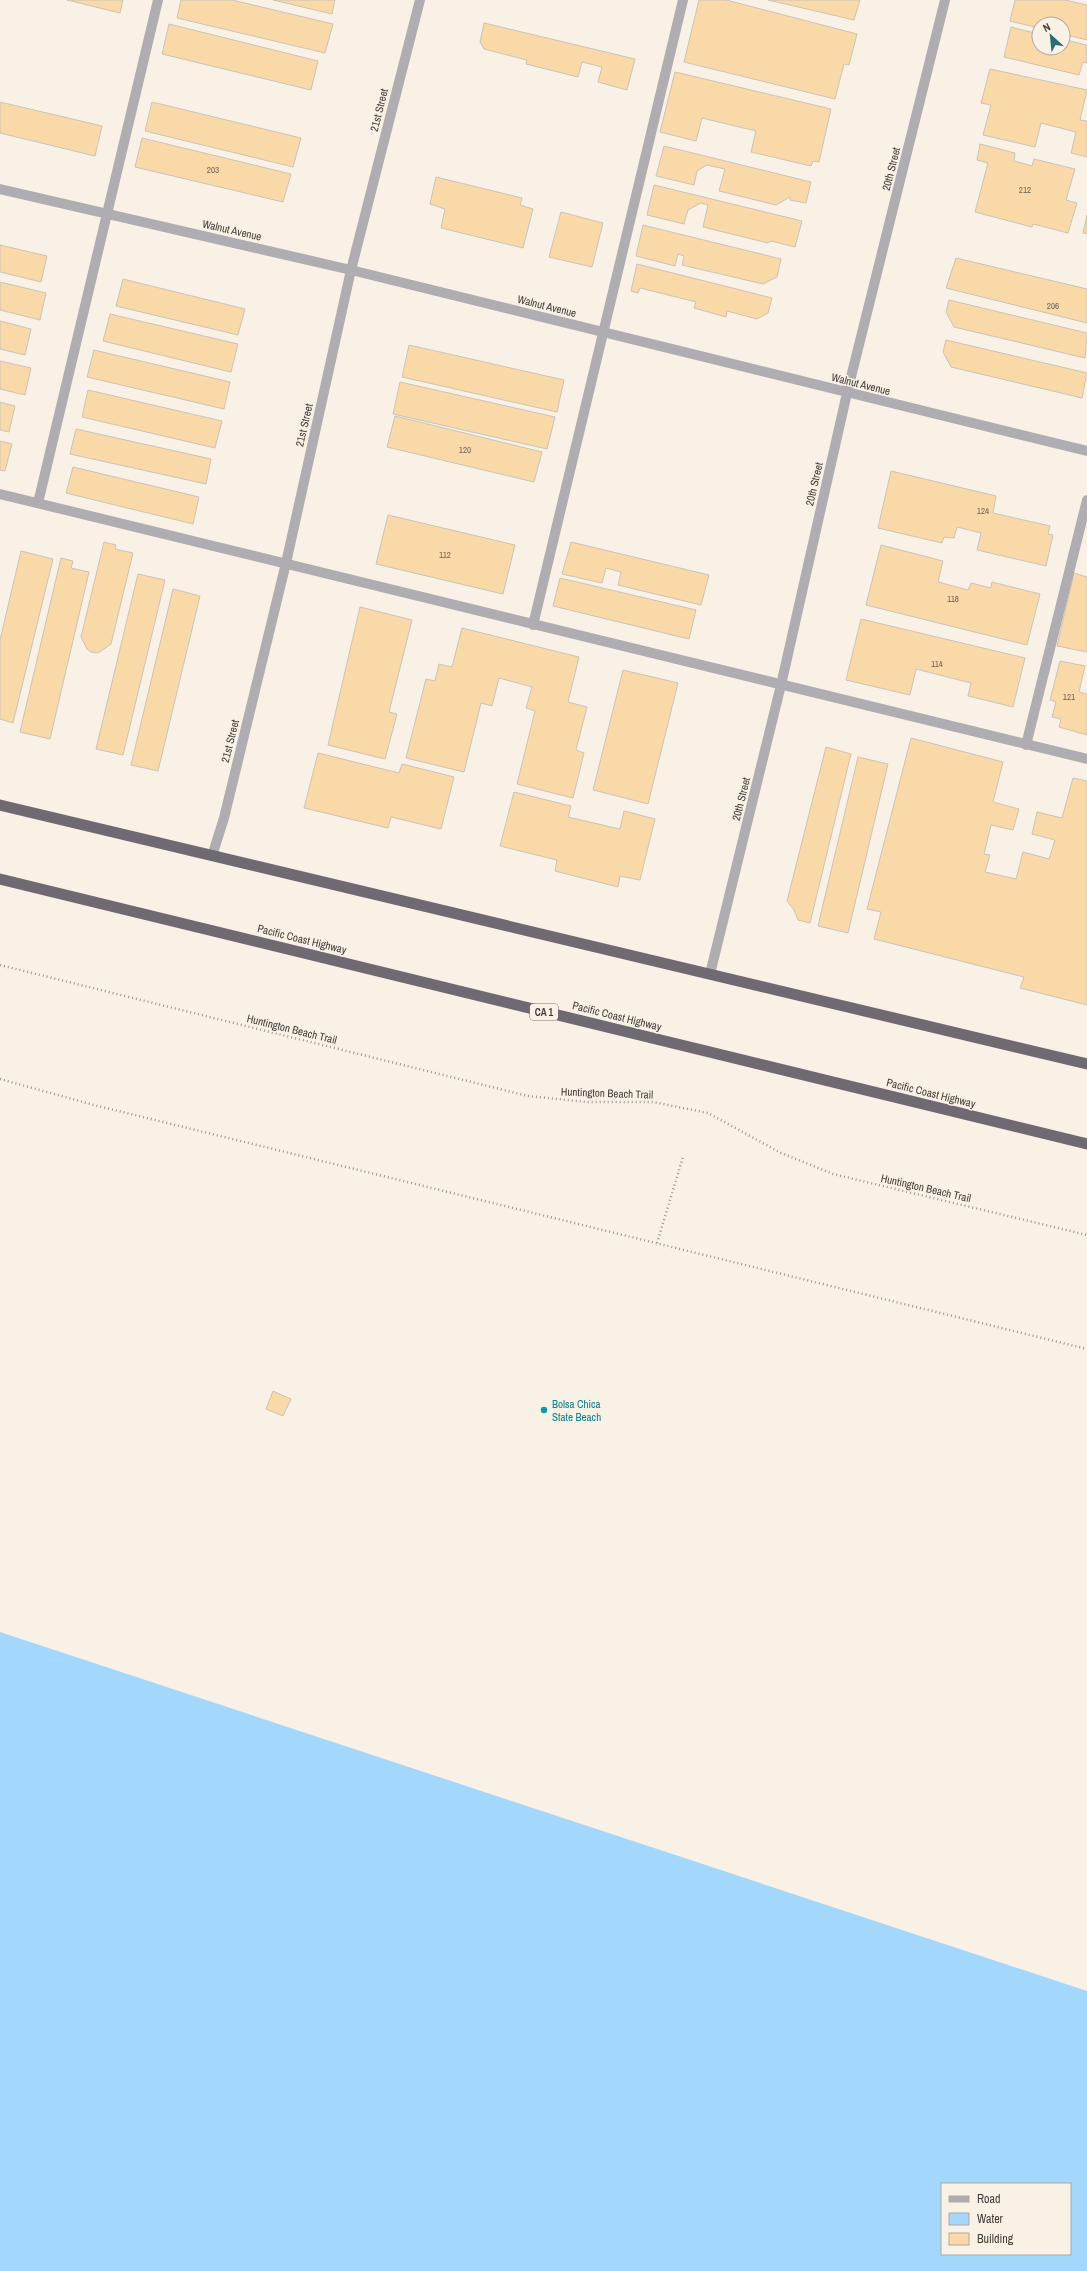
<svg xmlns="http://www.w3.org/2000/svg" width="1087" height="2271" viewBox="0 0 1087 2271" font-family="'Archivo Narrow',sans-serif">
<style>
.water{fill:#a3d7fc;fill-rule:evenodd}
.building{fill:#fad9a8;stroke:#cbc3b8}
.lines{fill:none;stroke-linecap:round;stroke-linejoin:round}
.path{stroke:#9b958d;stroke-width:2.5;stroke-dasharray:1 3;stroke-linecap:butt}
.service{stroke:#b0adb2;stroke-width:10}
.minor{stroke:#b0adb2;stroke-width:10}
.trunk{stroke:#6f6a72;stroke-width:11}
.culture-dot{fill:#0f9aa8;stroke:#f9f1e6;stroke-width:1.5}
.labels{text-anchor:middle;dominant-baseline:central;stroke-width:3;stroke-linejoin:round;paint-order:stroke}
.number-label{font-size:9px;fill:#6e6353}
.shield{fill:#f9f1e6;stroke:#77726c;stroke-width:1}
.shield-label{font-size:10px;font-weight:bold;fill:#3f3c37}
.street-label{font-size:11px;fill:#3f3c37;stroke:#f9f1e6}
.culture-label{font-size:11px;fill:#0d838f;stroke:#f9f1e6;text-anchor:start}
</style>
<rect width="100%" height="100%" fill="#f9f1e6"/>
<path class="water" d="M 0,1632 L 1087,1991 L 1087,2271 L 0,2271 ZM 942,2184 L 1070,2184 L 1070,2254 L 942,2254 Z"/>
<path class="building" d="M 67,0 L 123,0 L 120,13 Z
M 181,0 L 232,0 L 333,24 L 325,53 L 177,18 Z
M 273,0 L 335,0 L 332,14 Z
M 699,0 L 726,0 L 857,34 L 849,65 L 844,64 L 835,99 L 684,62 Z
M 768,0 L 860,0 L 854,20 Z
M 1015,0 L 1065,0 L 1087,5 L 1087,40 L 1063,34 L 1063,24 L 1039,24 L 1039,28 L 1010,21 Z
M 484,23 L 635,59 L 627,90 L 598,82 L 602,67 L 582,62 L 578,77 L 526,64 L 527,60 L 484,49 L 480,42 Z
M 169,24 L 318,61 L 311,90 L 162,54 Z
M 1011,27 L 1039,34 L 1039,48 L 1063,48 L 1063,39 L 1086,45 L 1087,63 L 1083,62 L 1079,75 L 1004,57 Z
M 990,69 L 1087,90 L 1080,120 L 1087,121 L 1087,157 L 1071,153 L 1076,132 L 1041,123 L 1035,147 L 983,135 L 991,105 L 981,103 Z
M 675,72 L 831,109 L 819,162 L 813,161 L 811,166 L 751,152 L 756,131 L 702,118 L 696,141 L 660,132 Z
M 0,102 L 102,126 L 95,156 L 0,133 Z
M 152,102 L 301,138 L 293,167 L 145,131 Z
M 142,138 L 291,174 L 283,202 L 135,167 Z
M 980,144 L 1015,153 L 1014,161 L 1032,166 L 1034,159 L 1075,169 L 1066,200 L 1077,203 L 1068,233 L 1033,224 L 1032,227 L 975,212 L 988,163 L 977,160 Z
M 664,146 L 811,182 L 806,203 L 790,200 L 790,197 L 776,205 L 719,191 L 725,169 L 707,165 L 697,171 L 694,185 L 656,176 Z
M 436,177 L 522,198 L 520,205 L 533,209 L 523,248 L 441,228 L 445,209 L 430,204 Z
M 654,185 L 802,221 L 795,247 L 771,241 L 768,243 L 703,227 L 708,205 L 701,203 L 688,210 L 684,224 L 647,215 Z
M 561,212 L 603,223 L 592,267 L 549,257 Z
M 1087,215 L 1087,234 L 1083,233 Z
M 643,225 L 781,259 L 777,277 L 763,284 L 682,265 L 684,256 L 678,254 L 675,266 L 636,256 Z
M 0,245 L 47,256 L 41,282 L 0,272 Z
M 956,258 L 1087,289 L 1087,323 L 946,288 Z
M 637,264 L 772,298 L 768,313 L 757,319 L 727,311 L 726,317 L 694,308 L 696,302 L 640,288 L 638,293 L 631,291 Z
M 123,279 L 245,309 L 238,335 L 116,306 Z
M 0,282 L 46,293 L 40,320 L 0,310 Z
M 949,300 L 1087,333 L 1085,358 L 954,327 L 946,312 Z
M 110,314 L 238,344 L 231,372 L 103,341 Z
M 0,321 L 31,329 L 25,355 L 0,349 Z
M 946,340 L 1087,373 L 1082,398 L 951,367 L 943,352 Z
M 409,345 L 564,380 L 557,412 L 402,377 Z
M 94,350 L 230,382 L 224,409 L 87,377 Z
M 0,361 L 31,368 L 25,395 L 0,389 Z
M 400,382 L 555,417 L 547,449 L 393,414 Z
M 88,390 L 222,421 L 215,448 L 82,417 Z
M 0,402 L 15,406 L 9,432 L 0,430 Z
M 395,416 L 542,452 L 534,482 L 387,447 Z
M 76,429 L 211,459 L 206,484 L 70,454 Z
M 0,441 L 12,444 L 5,471 L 0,470 Z
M 73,467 L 199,497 L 193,524 L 66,493 Z
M 891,471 L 996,496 L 993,513 L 1050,526 L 1048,534 L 1053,535 L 1046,566 L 977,550 L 981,533 L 957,527 L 954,538 L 944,537 L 942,543 L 878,528 Z
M 388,515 L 515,545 L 503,594 L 376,564 Z
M 104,542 L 116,545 L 115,549 L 133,553 L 111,644 L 98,653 L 91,652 L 87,649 L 81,637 Z
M 571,542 L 709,575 L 701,605 L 618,585 L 621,572 L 606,568 L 602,583 L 562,574 Z
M 881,545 L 943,561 L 938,582 L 968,590 L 971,583 L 991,588 L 992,582 L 1040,594 L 1027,645 L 866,605 Z
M 21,551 L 53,559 L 13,723 L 0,719 L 0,640 Z
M 61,558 L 73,561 L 71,568 L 89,572 L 50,739 L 20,732 Z
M 1074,573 L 1087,577 L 1087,652 L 1057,646 Z
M 138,574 L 165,580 L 123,755 L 96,749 Z
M 560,578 L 696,610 L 689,639 L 553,606 Z
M 173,589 L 200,596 L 158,771 L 131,765 Z
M 360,607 L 412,620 L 389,712 L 397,714 L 385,759 L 328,745 Z
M 861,619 L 1025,658 L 1013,707 L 968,696 L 971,683 L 916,669 L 910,695 L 846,680 Z
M 462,628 L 579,657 L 568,702 L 587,707 L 576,750 L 584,753 L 573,798 L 517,784 L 535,711 L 526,708 L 532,687 L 499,678 L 492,706 L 481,703 L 464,772 L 406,758 L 426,679 L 435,681 L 439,664 L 452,667 Z
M 1060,661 L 1085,666 L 1079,692 L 1087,694 L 1087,735 L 1059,727 L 1061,719 L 1052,717 L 1056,702 L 1050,700 Z
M 623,670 L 678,683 L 648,804 L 593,790 Z
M 911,738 L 1003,762 L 993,802 L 1019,809 L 1013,830 L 991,825 L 984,854 L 990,855 L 985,872 L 1016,879 L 1023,852 L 1049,859 L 1055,840 L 1032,834 L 1037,812 L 1062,818 L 1073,778 L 1087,781 L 1087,1005 L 1020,988 L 1024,977 L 874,939 L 881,912 L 867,909 Z
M 826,747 L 851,754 L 810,923 L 798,920 L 794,910 L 787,901 Z
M 318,753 L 399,773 L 402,764 L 454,777 L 441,829 L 391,817 L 388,828 L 304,808 Z
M 858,757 L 888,764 L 848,933 L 818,926 Z
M 514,792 L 571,806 L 568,817 L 620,829 L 624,811 L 655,819 L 640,880 L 620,876 L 618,887 L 555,871 L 557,860 L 500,846 Z
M 273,1391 L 291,1399 L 283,1416 L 266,1409 Z"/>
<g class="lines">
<path class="path" d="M 0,965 L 528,1096 L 587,1102 L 653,1102 L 708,1113 L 781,1153 L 833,1174 L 1087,1235
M 0,1079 L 94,1105 L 1087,1349
M 657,1243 L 683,1157"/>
<path class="service" d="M 0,494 L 1087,759
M 38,503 L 158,0
M 533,625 L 683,0
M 1026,745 L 1087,500"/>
<path class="minor" d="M 0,189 L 351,270 L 1087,451
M 212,856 L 224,818 L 286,563 L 351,270 L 420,0
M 710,974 L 781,685 L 847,393 L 945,0"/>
<path class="trunk" d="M 0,805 L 1087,1064
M 0,879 L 1087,1144"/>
</g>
<circle class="culture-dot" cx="544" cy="1410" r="4"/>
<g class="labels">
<g class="number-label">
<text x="213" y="170">203</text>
<text x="1025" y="190">212</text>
<text x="1053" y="306">206</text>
<text x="465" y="450">120</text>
<text x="983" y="511">124</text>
<text x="445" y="555">112</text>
<text x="953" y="599">118</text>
<text x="937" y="664">114</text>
<text x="1069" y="697">121</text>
</g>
<rect class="shield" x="530" y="1004" width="28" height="16" rx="3"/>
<g class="shield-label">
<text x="544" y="1012">CA 1</text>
</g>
<g class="street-label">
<text transform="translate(379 110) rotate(-76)">21st Street</text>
<text transform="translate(891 169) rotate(-76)">20th Street</text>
<text transform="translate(232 230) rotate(13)">Walnut Avenue</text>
<text transform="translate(547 306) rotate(14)">Walnut Avenue</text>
<text transform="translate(861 384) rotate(14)">Walnut Avenue</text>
<text transform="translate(304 425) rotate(-77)">21st Street</text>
<text transform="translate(814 484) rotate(-77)">20th Street</text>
<text transform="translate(230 741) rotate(-76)">21st Street</text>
<text transform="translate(741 799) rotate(-76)">20th Street</text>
<text transform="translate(302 939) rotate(14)">Pacific Coast Highway</text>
<text transform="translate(617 1016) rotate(14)">Pacific Coast Highway</text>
<text transform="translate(292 1029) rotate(14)">Huntington Beach Trail</text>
<text transform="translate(607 1093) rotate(2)">Huntington Beach Trail</text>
<text transform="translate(931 1093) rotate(14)">Pacific Coast Highway</text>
<text transform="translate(926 1188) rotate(13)">Huntington Beach Trail</text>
</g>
<g class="culture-label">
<text x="552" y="1404">Bolsa Chica<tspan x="552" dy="13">State Beach</tspan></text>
</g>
</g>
<rect x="941" y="2183" width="130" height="72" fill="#f9f1e6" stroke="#afa9a0"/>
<rect x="949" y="2196" width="20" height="6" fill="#b0adb2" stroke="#afa9a0"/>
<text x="977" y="2203" font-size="12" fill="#3f3c37">Road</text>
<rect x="949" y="2213" width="20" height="12" fill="#a3d7fc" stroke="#afa9a0"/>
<text x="977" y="2223" font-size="12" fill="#3f3c37">Water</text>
<rect x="949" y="2233" width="20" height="12" fill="#fad9a8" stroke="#afa9a0"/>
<text x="977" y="2243" font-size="12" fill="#3f3c37">Building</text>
<g transform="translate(1051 36) rotate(333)"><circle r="19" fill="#f9f1e6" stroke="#afa9a0"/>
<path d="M0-3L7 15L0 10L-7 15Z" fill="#257076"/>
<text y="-6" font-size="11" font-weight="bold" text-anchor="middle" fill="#3f3c37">N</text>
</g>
</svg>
